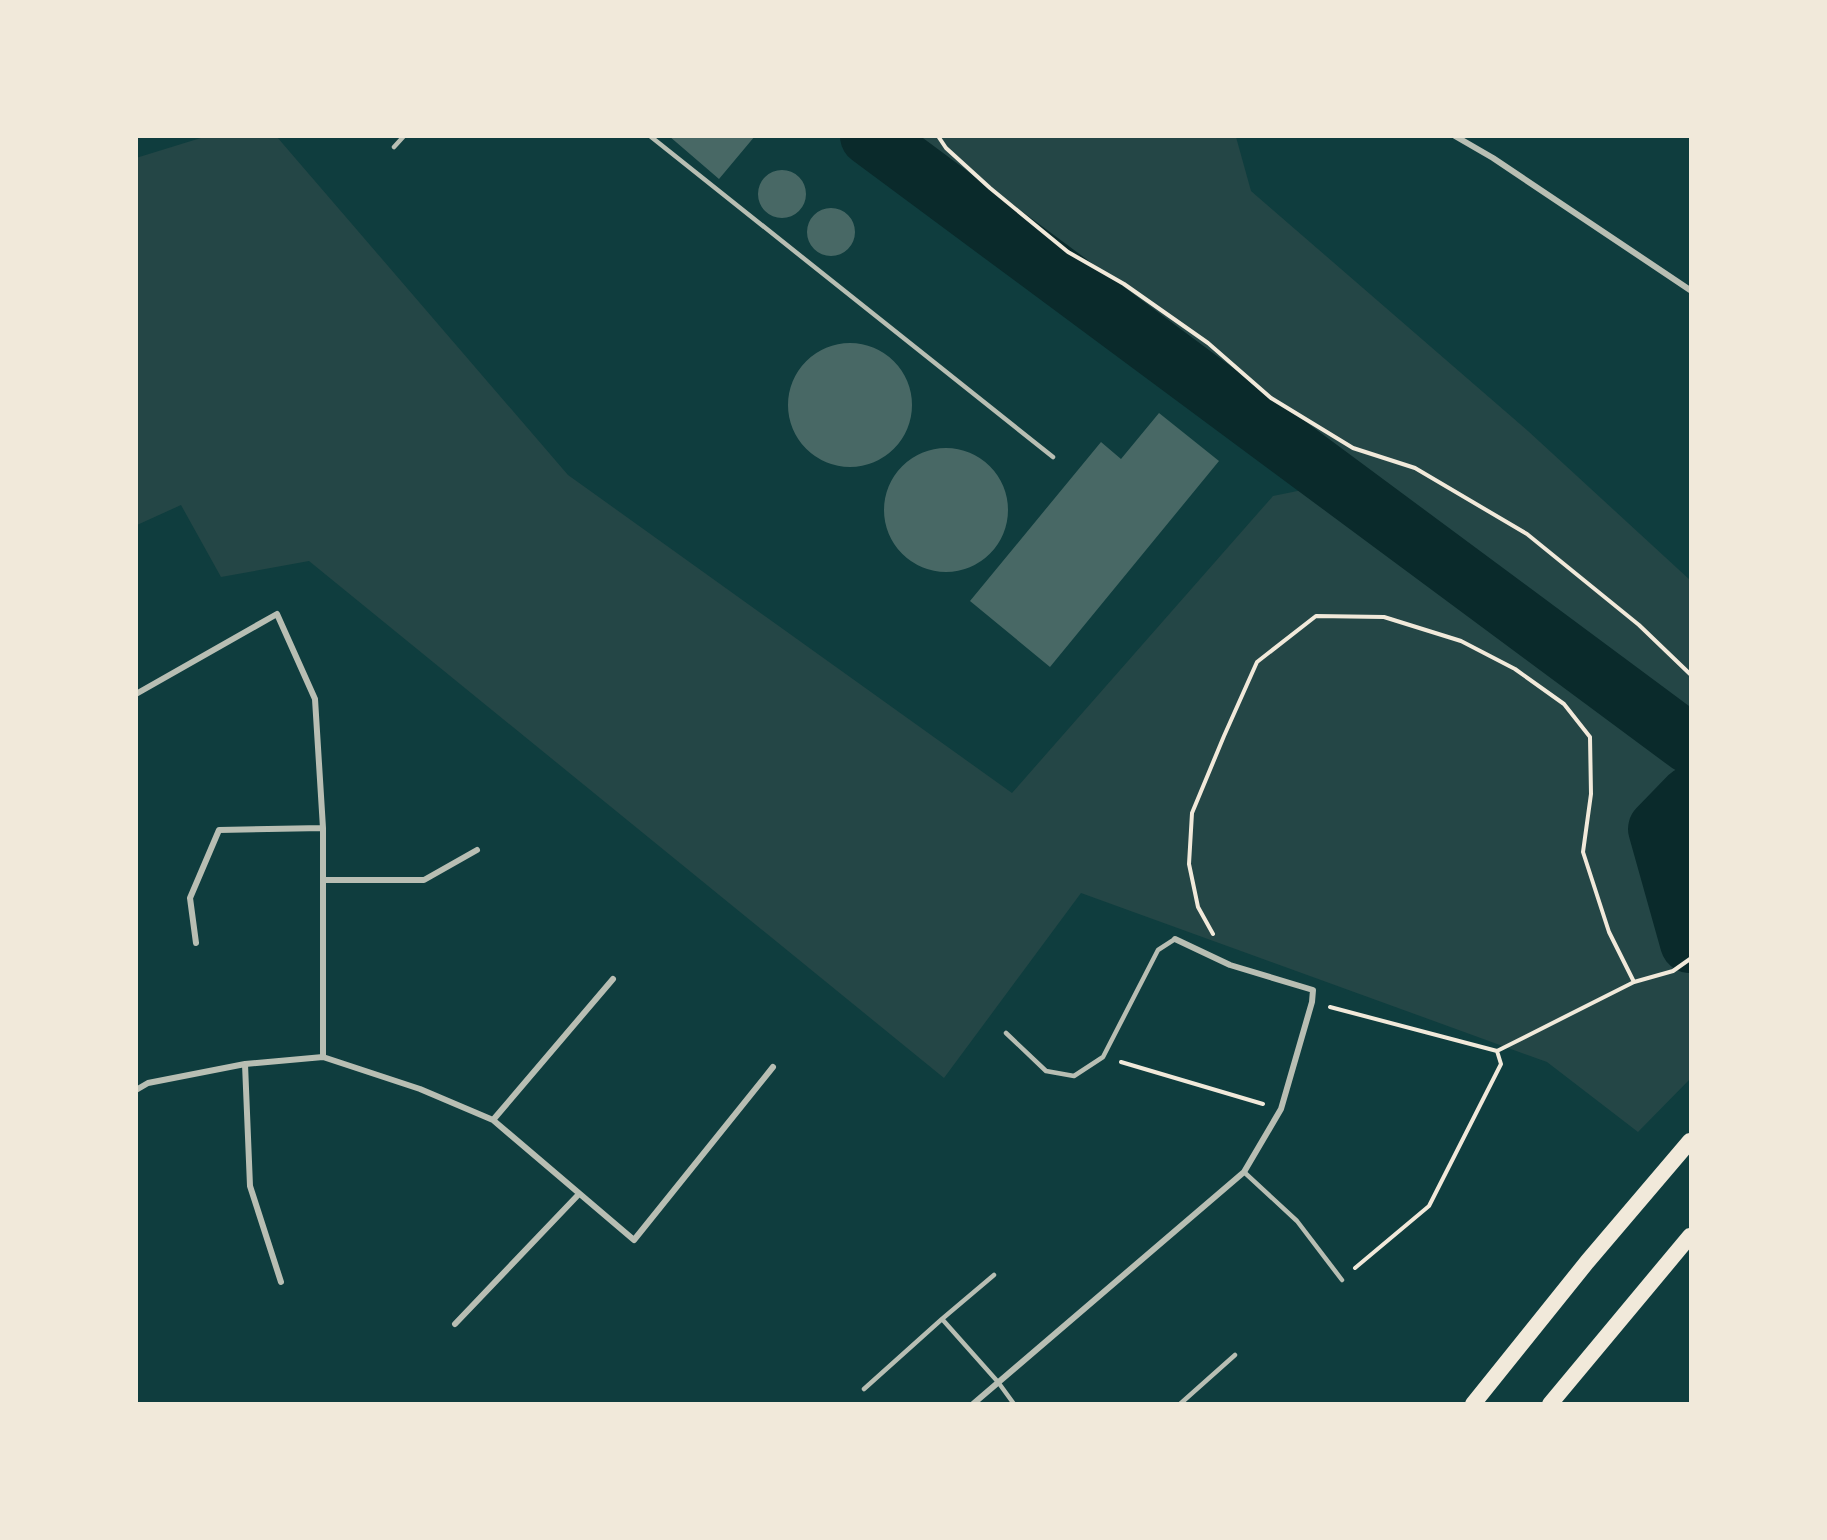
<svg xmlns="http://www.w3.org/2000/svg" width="1827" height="1540" viewBox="0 0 1827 1540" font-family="'Space Grotesk',sans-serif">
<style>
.green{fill:#244646}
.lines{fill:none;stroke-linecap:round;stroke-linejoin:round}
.river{stroke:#0a2a2b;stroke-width:60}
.building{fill:#486865}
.path{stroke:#f1e9da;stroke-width:4}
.service{stroke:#b8beb3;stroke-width:4.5}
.minor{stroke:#b8beb3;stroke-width:6}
.trunk{stroke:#f1e9da;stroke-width:16}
</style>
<rect width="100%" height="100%" fill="#0f3d3e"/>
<path class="green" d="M 204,137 L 277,137 L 568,475 L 1012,793 L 1273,496 L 1371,476 L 1286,426 L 1033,242 L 914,137 L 1236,137 L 1251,191 L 1528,431 L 1690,580 L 1690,1079 L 1638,1132 L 1547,1062 L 1081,893 L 944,1078 L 309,561 L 221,577 L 181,505 L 137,525 L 136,158 Z"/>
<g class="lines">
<path class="river" d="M 870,136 L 1690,744
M 1690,796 L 1658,829 L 1690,943"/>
</g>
<path class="building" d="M 669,136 L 755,136 L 719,179 Z
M758 194a24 24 0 1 1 48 0a24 24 0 1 1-48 0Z
M807 232a24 24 0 1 1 48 0a24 24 0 1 1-48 0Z
M788 405a62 62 0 1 1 124 0a62 62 0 1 1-124 0Z
M 1159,413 L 1219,461 L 1050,667 L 970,601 L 1101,442 L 1121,459 Z
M884 510a62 62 0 1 1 124 0a62 62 0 1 1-124 0Z"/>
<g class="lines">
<path class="path" d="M 938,136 L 946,148 L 990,188 L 1068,252 L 1124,284 L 1208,343 L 1271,398 L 1353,448 L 1415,468 L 1527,534 L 1639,625 L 1690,674
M 1213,934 L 1198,907 L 1189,864 L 1192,813 L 1224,736 L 1257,662 L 1316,616 L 1384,617 L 1461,641 L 1515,669 L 1564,704 L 1590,737 L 1591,794 L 1583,852 L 1609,932 L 1634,982
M 1330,1007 L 1497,1051 L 1501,1064 L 1429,1206 L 1355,1268
M 1497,1051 L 1634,982 L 1673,971 L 1690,959
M 1121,1062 L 1263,1104"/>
<path class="service" d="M 650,136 L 1053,457
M 394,147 L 404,136
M 1006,1033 L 1046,1071 L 1074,1076 L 1103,1057 L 1158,950 L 1175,939
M 1244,1172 L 1297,1221 L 1342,1280
M 942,1319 L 994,1275
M 864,1389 L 942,1319 L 998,1382 L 1014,1404
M 1180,1404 L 1235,1355"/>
<path class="minor" d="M 1455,136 L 1493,158 L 1690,290
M 136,694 L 277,614 L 315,699 L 323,828 L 323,1057
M 324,880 L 424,880 L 477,850
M 196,943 L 190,898 L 219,830 L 323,828
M 245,1064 L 250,1186 L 281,1282
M 136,1090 L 148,1083 L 245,1064 L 323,1057 L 420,1089 L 493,1120 L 634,1240 L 773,1067
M 493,1120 L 613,979
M 455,1324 L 579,1194
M 973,1404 L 1244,1172 L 1281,1109 L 1312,1002 L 1313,990 L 1230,965 L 1175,939"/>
<path class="trunk" d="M 1473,1404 L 1587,1262 L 1690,1141
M 1550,1404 L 1690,1236"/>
</g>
<rect width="1827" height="1540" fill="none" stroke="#f1e9da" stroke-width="276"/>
</svg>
